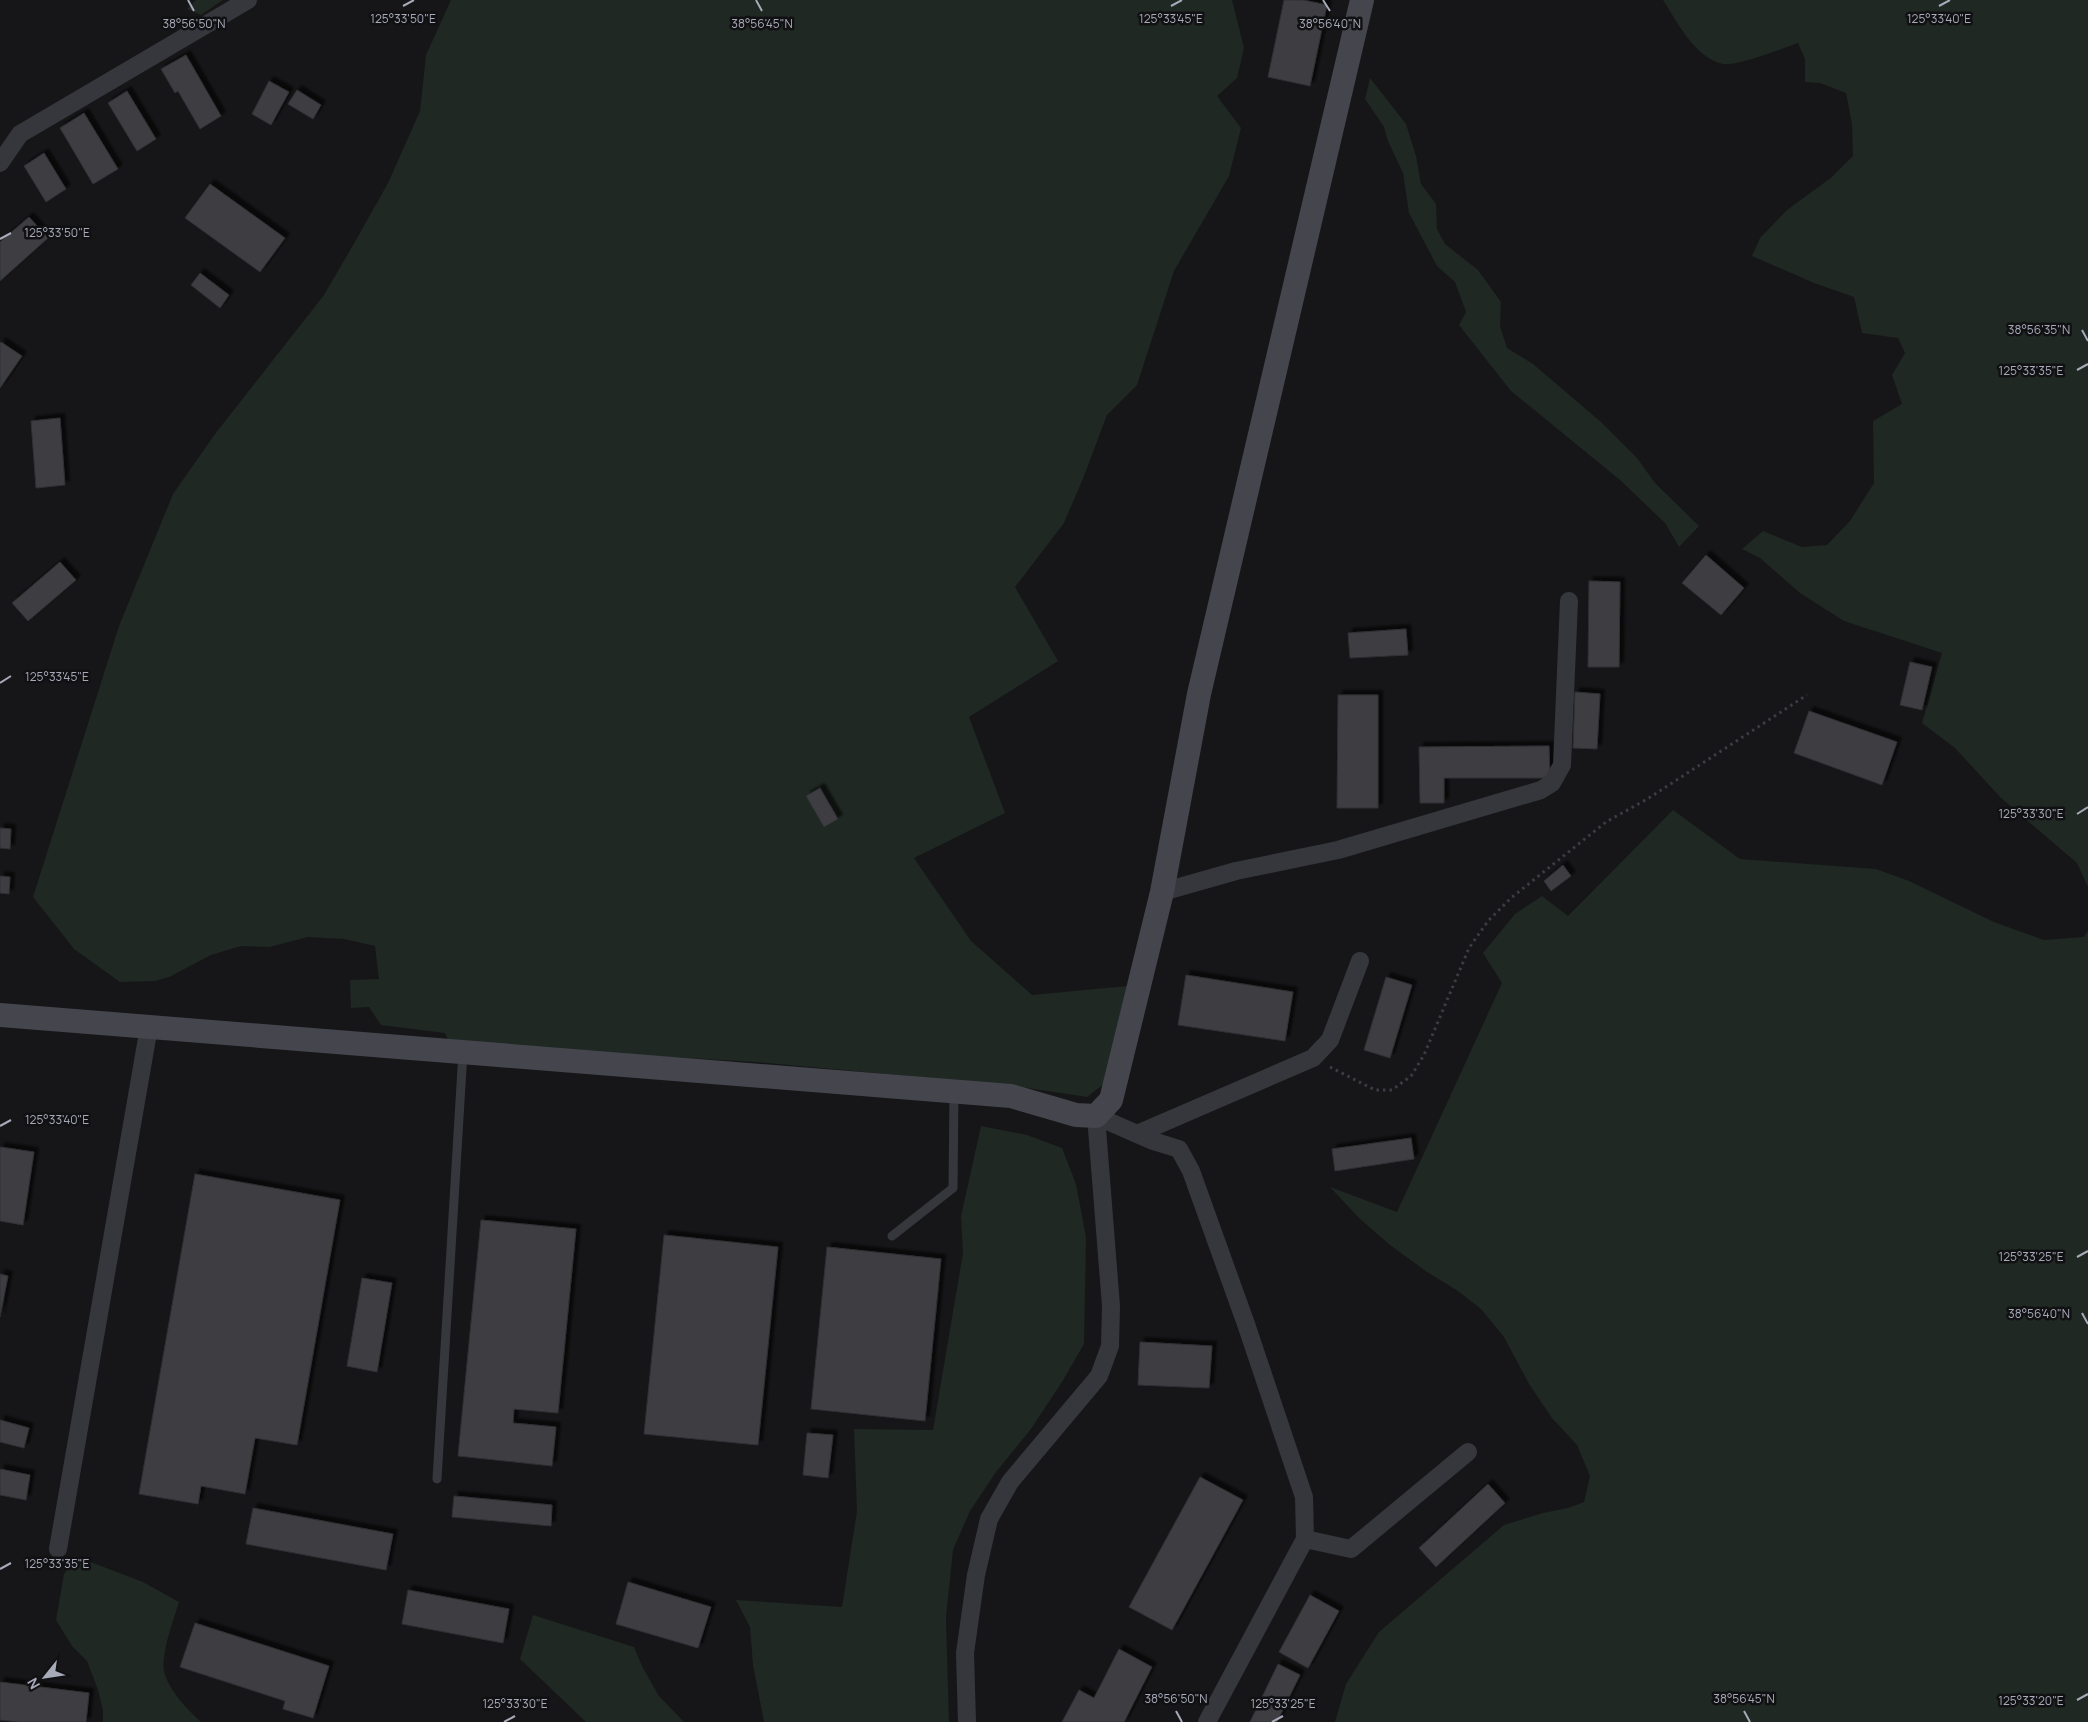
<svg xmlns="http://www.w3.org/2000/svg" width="2088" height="1722" viewBox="0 0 2088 1722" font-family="Manrope,sans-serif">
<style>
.green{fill:#1f2822}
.building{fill:#3d3e43;stroke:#303034;filter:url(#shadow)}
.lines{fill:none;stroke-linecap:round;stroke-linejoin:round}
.path{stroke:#3c3d44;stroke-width:3;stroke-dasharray:2.5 4;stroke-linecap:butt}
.lane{stroke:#36373d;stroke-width:9}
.street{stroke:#36373d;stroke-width:18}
.secondary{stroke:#44454d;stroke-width:24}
.ticks{fill:none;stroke:#a7aab9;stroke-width:2}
.ticks-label{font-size:12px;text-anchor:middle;fill:#a7aab9;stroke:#111113;stroke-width:5;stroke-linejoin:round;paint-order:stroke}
</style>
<defs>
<filter id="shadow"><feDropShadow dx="4.5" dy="-4.5" stdDeviation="1" flood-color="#0009"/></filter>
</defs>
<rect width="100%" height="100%" fill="#161618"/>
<path class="green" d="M 196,0 L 223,0 L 201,15 L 187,9 Z
M 451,0 L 1232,0 L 1244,48 L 1237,78 L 1217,96 L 1241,128 L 1229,176 L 1174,271 L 1137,385 L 1107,415 L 1084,476 L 1064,523 L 1015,587 L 1058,661 L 969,717 L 1005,813 L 914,858 L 971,941 L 1032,995 L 1127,986 L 1104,1084 L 1087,1097 L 1007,1085 L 756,1062 L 450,1044 L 445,1033 L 381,1025 L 369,1007 L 351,1008 L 350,980 L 379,979 L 375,946 L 344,939 L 308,937 L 269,947 L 241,946 L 211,955 L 169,977 L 155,981 L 120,982 L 74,949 L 33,897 L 119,626 L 173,494 L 215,434 L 324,295 L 356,240 L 388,183 L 420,111 L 426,55 Z
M 1663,0 L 2088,0 L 2088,887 L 2077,863 L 2001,798 L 1955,748 L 1922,723 L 1942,653 L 1844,621 L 1800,593 L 1760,558 L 1742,549 L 1763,531 L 1802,547 L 1827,545 L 1850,521 L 1874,483 L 1873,421 L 1902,404 L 1892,375 L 1905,353 L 1898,338 L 1862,333 L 1854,297 L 1814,283 L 1752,256 L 1760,238 L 1787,210 L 1832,177 L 1853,156 L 1852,124 L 1846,93 L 1820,83 L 1805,82 L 1805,59 L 1798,43 C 1784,48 1736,67 1723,64 C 1694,57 1678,23 1663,0 Z
M 1370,78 L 1406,124 L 1416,156 L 1421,184 L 1436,204 L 1437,229 L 1445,244 L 1478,270 L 1501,302 L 1500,326 L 1507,348 L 1533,364 L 1601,422 L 1637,458 L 1655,483 L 1699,526 L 1679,547 L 1665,523 L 1620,480 L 1511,391 L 1459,325 L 1466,312 L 1455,282 L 1437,266 L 1409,213 L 1403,173 L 1388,141 L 1384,127 L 1365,99 Z
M 1673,810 L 1740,859 L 1876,869 L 1909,881 L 1994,922 L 2044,940 L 2084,937 L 2088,931 L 2088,1722 L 1335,1722 L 1346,1684 L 1379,1632 L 1504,1525 L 1543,1513 L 1568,1508 L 1584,1502 L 1590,1476 L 1577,1445 L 1552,1418 L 1529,1384 L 1504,1337 L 1481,1309 L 1458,1291 L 1427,1272 L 1390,1245 L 1359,1218 L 1330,1187 L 1397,1212 L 1502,983 L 1483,953 L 1515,914 L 1542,896 L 1568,916 Z
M 981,1126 L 1027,1135 L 1062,1148 L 1076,1184 L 1086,1237 L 1084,1344 L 1062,1382 L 1031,1429 L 996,1472 L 970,1511 L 953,1550 L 946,1617 L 949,1722 L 764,1722 L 753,1665 L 750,1627 L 736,1600 L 842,1607 L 857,1511 L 854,1429 L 933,1430 L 963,1253 L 961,1216 Z
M 75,1556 L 143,1582 L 179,1602 C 174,1619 159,1658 165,1675 C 172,1694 187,1709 201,1722 L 103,1722 L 103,1710 L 98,1690 L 87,1661 L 72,1646 L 56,1620 L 64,1574 Z
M 533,1615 L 634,1647 L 643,1668 L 659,1696 L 684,1722 L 586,1722 L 520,1659 Z"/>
<path class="building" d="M 1284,0 L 1303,0 L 1327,5 L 1310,86 L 1268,77 Z
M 186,55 L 221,116 L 200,129 L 178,91 L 175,93 L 161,69 Z
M 269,81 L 289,92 L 271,125 L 252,114 Z
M 297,90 L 321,105 L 313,119 L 288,104 Z
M 127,91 L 156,139 L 137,151 L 108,103 Z
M 84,113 L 118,169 L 93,184 L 60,128 Z
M 44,153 L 66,189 L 46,202 L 24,166 Z
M 210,184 L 285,238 L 260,272 L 185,218 Z
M 29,217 L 48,238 L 0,281 L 0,242 Z
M 200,273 L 229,295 L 220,308 L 191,285 Z
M 1,342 L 22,356 L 0,388 L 0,343 Z
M 60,418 L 65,485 L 36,488 L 31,421 Z
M 1706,555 L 1744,588 L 1721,615 L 1682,583 Z
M 60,562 L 76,580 L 28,621 L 12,603 Z
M 1589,581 L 1620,582 L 1619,667 L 1588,667 Z
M 1406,629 L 1408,655 L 1350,658 L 1348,633 Z
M 1910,662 L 1932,667 L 1922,710 L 1900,705 Z
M 1575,692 L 1600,694 L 1597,749 L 1573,748 Z
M 1338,695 L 1378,695 L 1378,808 L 1337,808 Z
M 1809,711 L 1897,742 L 1882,785 L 1794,753 Z
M 1549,746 L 1550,778 L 1444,778 L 1444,803 L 1420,803 L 1419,747 Z
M 820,788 L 838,819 L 824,827 L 806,796 Z
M 0,828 L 11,829 L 10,849 L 0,848 Z
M 1563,865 L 1571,876 L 1551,891 L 1544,881 Z
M 0,876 L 10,877 L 9,894 L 0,893 Z
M 1186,975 L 1293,992 L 1285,1041 L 1178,1025 Z
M 1386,977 L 1412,985 L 1390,1058 L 1364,1050 Z
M 1411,1138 L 1414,1159 L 1335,1171 L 1332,1149 Z
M 0,1147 L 34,1152 L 23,1225 L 0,1221 Z
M 195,1174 L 340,1200 L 297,1445 L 255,1438 L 245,1494 L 201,1486 L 198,1504 L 139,1494 Z
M 481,1220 L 576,1229 L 558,1413 L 514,1409 L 513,1423 L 556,1427 L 552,1466 L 458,1456 Z
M 664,1235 L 778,1247 L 758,1445 L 644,1434 Z
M 827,1247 L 941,1259 L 925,1421 L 811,1409 Z
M 0,1274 L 8,1276 L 0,1317 Z
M 362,1278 L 392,1283 L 377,1372 L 347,1366 Z
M 1140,1342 L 1212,1346 L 1209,1388 L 1138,1385 Z
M 0,1420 L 29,1428 L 24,1448 L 0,1442 Z
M 807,1433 L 833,1435 L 828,1478 L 803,1475 Z
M 0,1469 L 30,1475 L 26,1500 L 0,1495 Z
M 1200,1477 L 1243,1500 L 1172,1630 L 1129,1607 Z
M 1488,1484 L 1505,1503 L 1436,1567 L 1419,1548 Z
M 454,1496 L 552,1505 L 551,1526 L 452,1517 Z
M 253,1508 L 393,1534 L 386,1570 L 246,1544 Z
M 628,1582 L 711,1607 L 698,1648 L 616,1624 Z
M 408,1590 L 509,1609 L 503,1643 L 402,1624 Z
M 1310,1595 L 1339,1611 L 1308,1668 L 1279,1652 Z
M 195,1623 L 329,1666 L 313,1718 L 283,1709 L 285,1701 L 180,1667 Z
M 1119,1649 L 1152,1667 L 1124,1722 L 1062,1722 L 1079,1690 L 1094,1698 Z
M 1278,1664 L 1300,1675 L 1277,1722 L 1250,1722 Z
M 0,1682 L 89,1693 L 86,1722 L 19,1722 L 0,1720 Z"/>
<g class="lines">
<path class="path" d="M 1330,1067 L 1375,1090 L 1392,1090 L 1411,1076 L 1424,1055 L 1469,948 L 1488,921 L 1511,898 L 1606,822 L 1649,798 L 1807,695"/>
<path class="lane" d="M 892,1236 L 953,1188 L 954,1092
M 437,1479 L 463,1052"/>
<path class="street" d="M 0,163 L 20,134 L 248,0
M 1162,892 L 1236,871 L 1338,850 L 1541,790 L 1552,783 L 1562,765 L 1569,601
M 1137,1134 L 1313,1058 L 1330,1040 L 1360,961
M 1305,1539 L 1351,1549 L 1468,1452
M 58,1549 L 149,1027
M 967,1722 L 965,1653 L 976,1575 L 989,1519 L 1010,1482 L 1099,1376 L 1110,1346 L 1111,1306 L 1096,1116 L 1153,1141 L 1179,1149 L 1191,1171 L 1246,1324 L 1304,1497 L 1305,1539 L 1207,1722"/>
<path class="secondary" d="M 0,1015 L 1011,1096 L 1076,1115 L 1096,1116 L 1111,1100 L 1162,892 L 1199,694 L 1362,0"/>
</g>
<path class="ticks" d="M 188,0 L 194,11M 756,0 L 762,11M 1323,0 L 1330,11M 403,6 L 414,0M 1171,6 L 1182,0M 1939,6 L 1950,0M 0,239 L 11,233M 2082,330 L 2088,341M 2077,370 L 2088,364M 0,683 L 11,676M 2077,814 L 2088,807M 0,1126 L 11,1120M 2077,1257 L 2088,1251M 2082,1313 L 2088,1324M 0,1569 L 11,1563M 2077,1700 L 2088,1694M 1176,1711 L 1182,1722M 1744,1711 L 1750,1722M 504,1722 L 515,1716M 1272,1722 L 1283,1716"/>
<g class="ticks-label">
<text x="1939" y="23">125°33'40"E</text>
<text x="403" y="23">125°33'50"E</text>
<text x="1171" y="23">125°33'45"E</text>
<text x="194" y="28">38°56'50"N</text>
<text x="762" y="28">38°56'45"N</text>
<text x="1330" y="28">38°56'40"N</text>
<text x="57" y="237">125°33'50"E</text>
<text x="2039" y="334">38°56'35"N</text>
<text x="2031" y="375">125°33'35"E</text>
<text x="57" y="681">125°33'45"E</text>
<text x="2031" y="818">125°33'30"E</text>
<text x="57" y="1124">125°33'40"E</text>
<text x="2031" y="1261">125°33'25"E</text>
<text x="2039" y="1318">38°56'40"N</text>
<text x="57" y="1568">125°33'35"E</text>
<text x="1176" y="1703">38°56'50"N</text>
<text x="1744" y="1703">38°56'45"N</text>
<text x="2031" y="1705">125°33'20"E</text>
<text x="515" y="1708">125°33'30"E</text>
<text x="1283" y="1708">125°33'25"E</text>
</g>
<g transform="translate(45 1677) rotate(240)" stroke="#111113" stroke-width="4" paint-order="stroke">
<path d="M0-4L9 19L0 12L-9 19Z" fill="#a7aab9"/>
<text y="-8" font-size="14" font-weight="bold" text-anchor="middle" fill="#a7aab9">N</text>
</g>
</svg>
